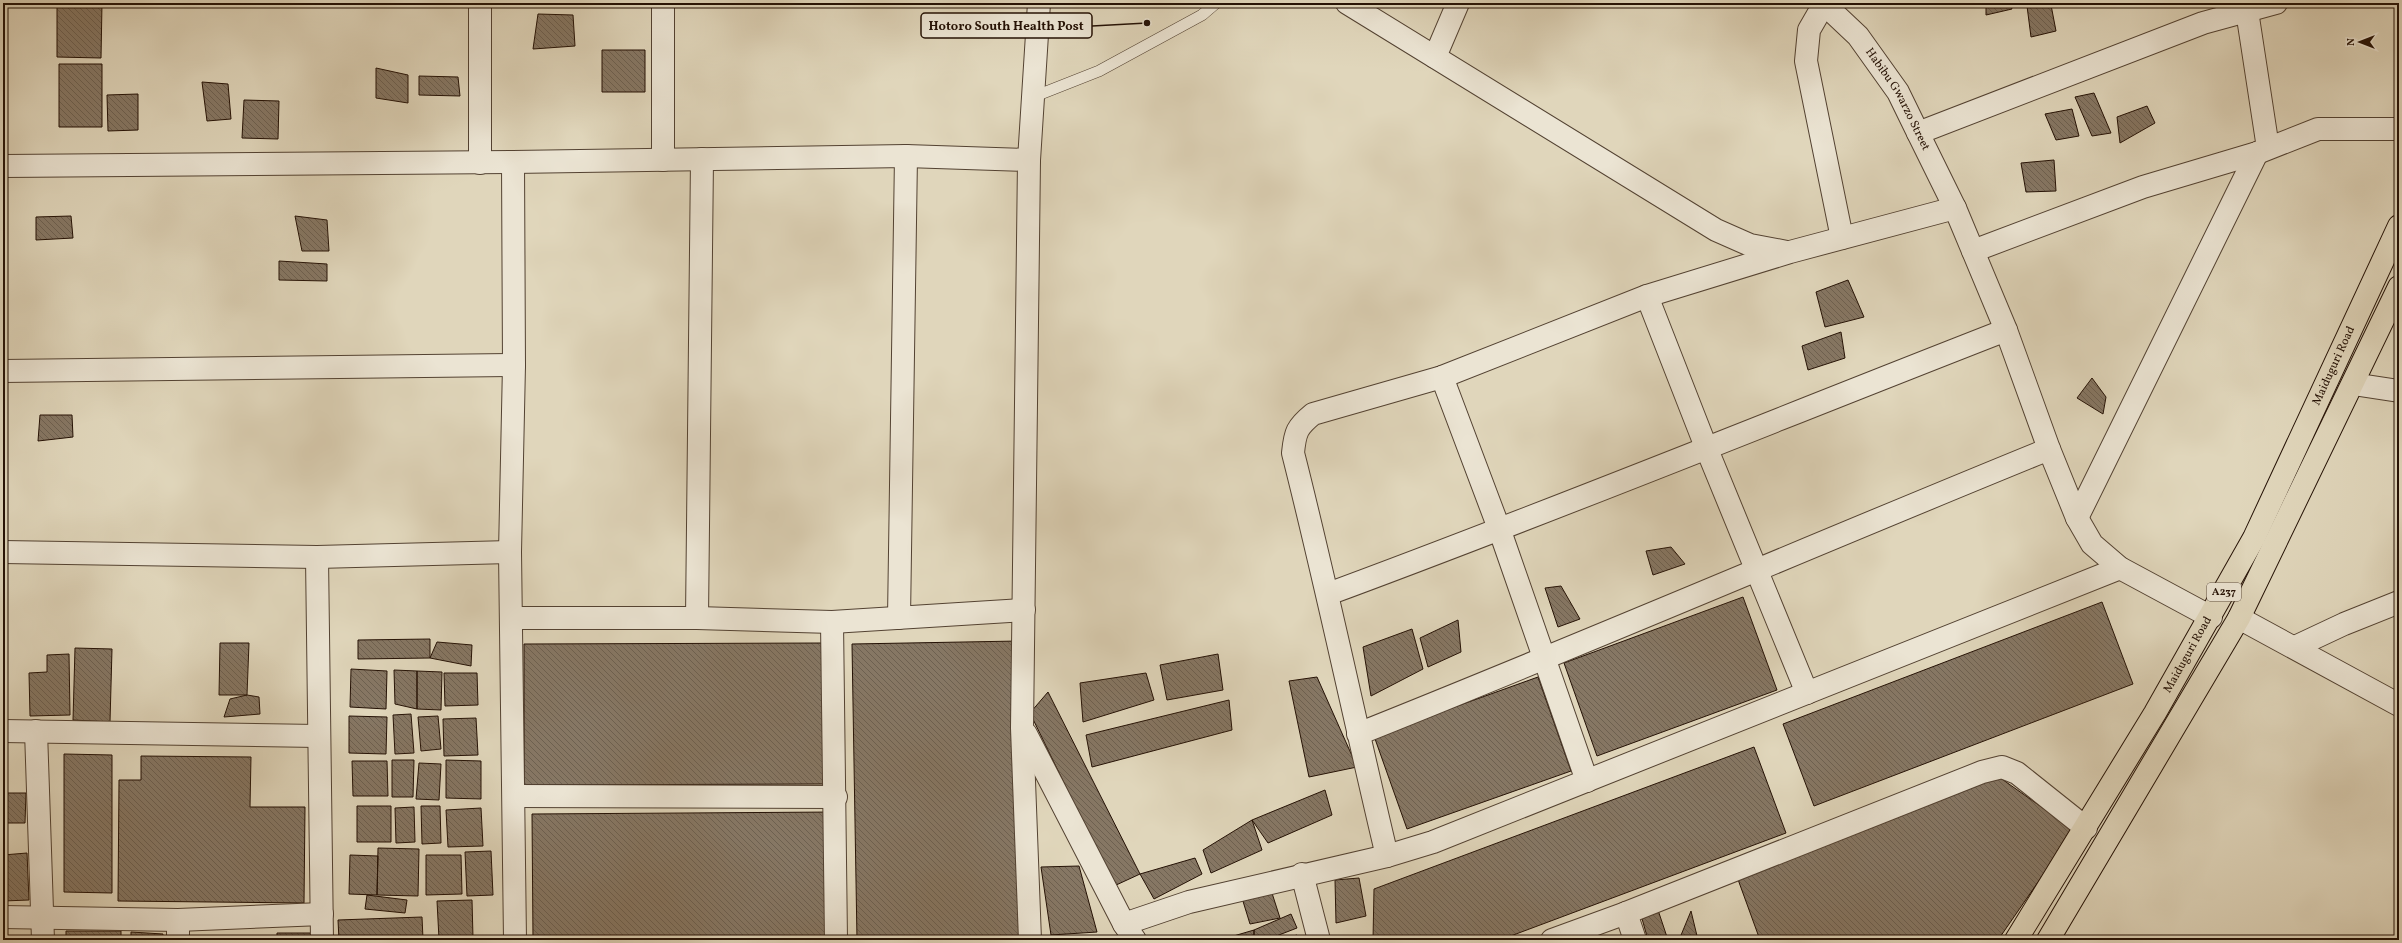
<svg xmlns="http://www.w3.org/2000/svg" width="2402" height="943" viewBox="0 0 2402 943" font-family="Vollkorn,serif">
<style>
.building{fill:url(#building-back-hatch);stroke:#241105}
.lines{fill:none;stroke-linecap:round;stroke-linejoin:round}
.lane-casing{stroke:#534232;stroke-width:12}
.street-casing{stroke:#534232;stroke-width:24}
.highway-casing{stroke:#241105;stroke-width:24}
.lane{stroke:#ebe4d3;stroke-width:11}
.street{stroke:#ebe4d3;stroke-width:22}
.highway{stroke:#e0d6bb;stroke-width:22}
.labels{text-anchor:middle;dominant-baseline:central;stroke-width:3;stroke-linejoin:round;paint-order:stroke}
.shield{fill:#ebe4d3;stroke:#605043;stroke-width:1}
.shield-label{font-size:11px;font-weight:bold;fill:#241105}
.street-label{font-size:12px;fill:#241105;stroke:#ebe4d3}
.leader{fill:none;stroke:#241105;stroke-width:1.5}
.callout-dot{fill:#241105;stroke:#ebe4d3;stroke-width:1.5}
.callout{fill:#ebe4d3;stroke:#241105;stroke-width:1.5}
.callout-label{font-size:13px;text-anchor:middle;font-weight:bold;fill:#241105}
</style>
<defs>
<pattern id="building-back-hatch" width="6" height="6" patternUnits="userSpaceOnUse"><rect width="6" height="6" fill="#867764"/><path d="M-1 5l2 2M0 0l6 6M5-1l2 2" fill="none" stroke="#6d6050"/></pattern>
</defs>
<rect width="100%" height="100%" fill="#e0d6bb"/>
<filter id="stains"><feTurbulence type="fractalNoise" baseFrequency=".005" numOctaves="4"/><feColorMatrix values="0 0 0 0 .2 0 0 0 0 .09 0 0 0 0 .02 0 0 0 .5 -.17"/></filter>
<radialGradient id="worn" r=".72"><stop offset=".6" stop-color="#630" stop-opacity="0"/><stop offset="1" stop-color="#630" stop-opacity=".3"/></radialGradient>
<path class="building" d="M 57,3 L 102,3 L 101,58 L 57,57 Z
M 1986,3 L 2010,3 L 2012,9 L 1986,15 Z
M 2051,5 L 2056,31 L 2031,37 L 2027,6 Z
M 538,14 L 573,15 L 575,46 L 533,49 Z
M 602,50 L 645,50 L 645,92 L 602,92 Z
M 59,64 L 102,64 L 102,127 L 59,127 Z
M 376,68 L 408,75 L 408,103 L 376,98 Z
M 419,76 L 458,77 L 460,96 L 419,95 Z
M 202,82 L 228,84 L 231,119 L 207,121 Z
M 2094,93 L 2111,133 L 2092,136 L 2075,97 Z
M 138,94 L 138,130 L 108,131 L 107,95 Z
M 244,100 L 279,101 L 278,139 L 242,138 Z
M 2147,106 L 2155,123 L 2120,143 L 2117,117 Z
M 2072,109 L 2079,136 L 2056,140 L 2045,114 Z
M 2054,160 L 2056,191 L 2026,192 L 2021,163 Z
M 71,216 L 73,238 L 36,240 L 36,217 Z
M 295,216 L 327,220 L 329,251 L 302,251 Z
M 279,261 L 327,264 L 327,281 L 279,280 Z
M 1848,280 L 1864,317 L 1825,327 L 1816,292 Z
M 1841,332 L 1845,358 L 1808,370 L 1802,346 Z
M 2092,378 L 2106,397 L 2103,414 L 2077,398 Z
M 40,415 L 72,415 L 73,437 L 38,441 Z
M 1671,547 L 1685,564 L 1653,575 L 1646,551 Z
M 1561,586 L 1580,619 L 1558,627 L 1545,588 Z
M 1743,597 L 1777,690 L 1597,756 L 1564,663 Z
M 2102,602 L 2133,684 L 1814,806 L 1783,724 Z
M 1458,620 L 1461,652 L 1428,667 L 1420,638 Z
M 1412,629 L 1423,669 L 1371,696 L 1363,647 Z
M 430,639 L 430,658 L 358,659 L 358,640 Z
M 1019,641 L 1024,940 L 857,940 L 852,644 Z
M 437,642 L 472,645 L 471,666 L 430,658 Z
M 220,643 L 249,643 L 247,695 L 219,695 Z
M 823,643 L 824,784 L 524,785 L 524,644 Z
M 75,648 L 112,649 L 110,722 L 73,720 Z
M 69,654 L 70,715 L 30,716 L 29,673 L 47,672 L 47,655 Z
M 1218,654 L 1223,690 L 1167,700 L 1160,665 Z
M 351,669 L 387,671 L 386,709 L 350,707 Z
M 394,670 L 417,671 L 417,709 L 395,704 Z
M 417,671 L 442,672 L 441,710 L 417,709 Z
M 444,673 L 477,673 L 478,705 L 445,706 Z
M 1146,673 L 1154,700 L 1083,722 L 1080,683 Z
M 1317,677 L 1357,767 L 1309,777 L 1289,681 Z
M 1538,677 L 1571,771 L 1407,829 L 1374,736 Z
M 1048,692 L 1140,874 L 1114,886 L 1030,713 Z
M 247,695 L 259,697 L 260,714 L 224,717 L 230,699 Z
M 1229,700 L 1232,730 L 1092,767 L 1086,735 Z
M 411,714 L 414,753 L 395,754 L 393,715 Z
M 349,716 L 387,717 L 386,754 L 349,753 Z
M 438,716 L 441,749 L 421,751 L 418,717 Z
M 476,718 L 478,755 L 444,756 L 443,719 Z
M 1754,747 L 1786,833 L 1500,940 L 1373,940 L 1374,889 Z
M 64,754 L 112,755 L 112,893 L 64,892 Z
M 141,756 L 251,757 L 250,807 L 305,807 L 304,903 L 118,901 L 119,780 L 141,780 Z
M 392,760 L 414,760 L 413,797 L 392,797 Z
M 446,760 L 481,761 L 481,799 L 446,798 Z
M 352,761 L 387,761 L 388,796 L 353,796 Z
M 419,763 L 441,764 L 439,800 L 416,799 Z
M 1999,777 L 2074,830 L 1998,940 L 1760,940 L 1736,874 Z
M 1325,790 L 1332,815 L 1268,843 L 1252,820 Z
M 3,793 L 26,793 L 25,823 L 3,823 Z
M 357,806 L 391,806 L 391,842 L 357,842 Z
M 421,806 L 440,806 L 441,843 L 422,844 Z
M 414,807 L 415,842 L 396,843 L 395,808 Z
M 481,808 L 483,846 L 448,847 L 446,810 Z
M 835,812 L 836,940 L 533,940 L 532,814 Z
M 1252,820 L 1262,850 L 1211,873 L 1203,850 Z
M 378,848 L 419,849 L 418,896 L 377,895 Z
M 491,851 L 493,895 L 467,896 L 465,852 Z
M 27,853 L 29,900 L 3,901 L 3,855 Z
M 350,855 L 378,856 L 377,895 L 349,894 Z
M 426,855 L 461,855 L 462,894 L 426,895 Z
M 1195,858 L 1202,874 L 1154,899 L 1140,874 Z
M 1079,866 L 1097,932 L 1051,935 L 1041,867 Z
M 1359,878 L 1366,916 L 1336,923 L 1335,880 Z
M 1271,890 L 1280,918 L 1250,924 L 1242,898 Z
M 367,895 L 407,900 L 405,913 L 365,909 Z
M 472,900 L 473,938 L 439,939 L 437,901 Z
M 1657,907 L 1668,940 L 1648,940 L 1641,915 Z
M 1691,911 L 1698,940 L 1679,940 Z
M 1291,914 L 1297,928 L 1266,940 L 1254,940 L 1254,930 Z
M 422,917 L 423,939 L 339,940 L 338,920 Z
M 1254,930 L 1254,940 L 1220,940 Z
M 66,931 L 121,931 L 121,940 L 66,940 Z
M 131,932 L 163,934 L 162,940 L 131,940 Z
M 277,933 L 315,933 L 315,940 L 277,940 Z
M 1297,935 L 1298,940 L 1278,940 Z
M 212,938 L 269,939 L 269,940 L 212,940 Z"/>
<g class="lines">
<g class="lane-casing">
<path id="lane" d="M 1033,97 L 1099,71 L 1202,15 L 1216,3"/>
</g>
<g class="street-casing">
<g id="street">
<path d="M 480,3 L 480,163"/>
<path d="M 663,3 L 663,160"/>
<path d="M 1347,3 L 1716,230 L 1750,245 L 1787,252"/>
<path id="s1" d="M 1823,3 L 1858,36 L 1898,92 L 1918,133 L 1955,208 L 2006,330 L 2049,449 L 2077,518 L 2092,544 L 2120,568 L 2211,617"/>
<path d="M 1824,4 L 1809,30 L 1806,61 L 1842,238"/>
<path d="M 2247,11 L 2268,148"/>
<path d="M 1435,57 L 1458,3"/>
<path d="M 1918,133 L 2203,23 L 2276,3"/>
<path d="M 513,162 L 514,365 L 510,552 L 515,940"/>
<path d="M 3,166 L 513,162 L 906,156 L 1029,160"/>
<path d="M 1973,251 L 2143,187 L 2257,153 L 2318,129 L 2399,129"/>
<path d="M 1647,296 L 1706,447 L 1807,693"/>
<path d="M 3,371 L 514,365"/>
<path d="M 1442,377 L 1500,531 L 1587,781"/>
<path d="M 2353,384 L 2399,391"/>
<path d="M 2077,518 L 2257,153"/>
<path d="M 3,552 L 317,557 L 510,552"/>
<path d="M 317,557 L 322,940"/>
<path d="M 1328,594 C 1556,510 1780,418 2006,330"/>
<path d="M 512,618 L 697,618 L 832,622 L 1024,610"/>
<path d="M 697,618 L 702,159"/>
<path d="M 899,618 L 906,156"/>
<path d="M 2239,618 L 2399,705"/>
<path d="M 832,622 L 836,940"/>
<path d="M 2295,647 L 2344,624 L 2399,602"/>
<path d="M 3,731 L 318,736"/>
<path d="M 36,731 L 43,940"/>
<path d="M 1026,734 L 1124,924 L 1135,940"/>
<path d="M 1358,734 C 1589,642 1818,543 2049,449"/>
<path d="M 514,796 L 836,797"/>
<path d="M 1387,856 C 1355,722 1327,587 1293,453 C 1295,432 1297,427 1313,414 L 1442,377 L 1647,296 L 1790,252 L 1955,208"/>
<path d="M 1302,874 L 1319,940"/>
<path d="M 1626,913 L 1635,940"/>
<path d="M 3,917 L 178,920 L 322,914"/>
<path d="M 178,920 L 178,940"/>
<path d="M 1124,924 L 1189,902 L 1387,856 L 1433,842 L 2120,568"/>
<path d="M 1030,940 L 1022,728 L 1029,160 L 1039,3"/>
<path d="M 1552,940 L 1626,913 L 1982,772 L 2002,767 L 2017,773 L 2086,828"/>
</g>
</g>
<g class="highway-casing">
<g id="highway">
<path id="s2" d="M 2016,940 L 2155,713 L 2254,538 L 2399,226"/>
<path d="M 2048,940 L 2239,618 L 2399,287"/>
</g>
</g>
<use href="#lane" class="lane"/>
<use href="#street" class="street"/>
<use href="#highway" class="highway"/>
</g>
<g class="labels">
<rect class="shield" x="2207" y="583" width="34" height="18" rx="3"/>
<g class="shield-label">
<text x="2224" y="592">A237</text>
</g>
<g class="street-label">
<text stroke="none"><textPath href="#s1" startOffset="123">Habibu Gwarzo Street</textPath></text>
<text stroke="none"><textPath href="#s2" startOffset="657">Maiduguri Road</textPath></text>
<text stroke="none"><textPath href="#s2" startOffset="333">Maiduguri Road</textPath></text>
</g>
</g>
<path class="leader" d="M1147 23L1092 26"/>
<circle class="callout-dot" cx="1147" cy="23" r="4"/>
<rect class="callout" x="921" y="13" width="171" height="25" rx="4"/>
<g class="callout-label">
<text x="1006" y="30">Hotoro South Health Post</text>
</g>
<rect width="2402" height="943" fill="none" stroke="#e0d6bb" stroke-width="16"/>
<rect x="4" y="4" width="2394" height="935" fill="none" stroke="#241105" stroke-width="2"/>
<rect x="8" y="8" width="2386" height="927" fill="none" stroke="#241105"/>
<g transform="translate(2360 42) rotate(270)" stroke="#ebe4d3" stroke-width="3" paint-order="stroke">
<path d="M0-3L7 15L0 10L-7 15Z" fill="#241105"/>
<text y="-6" font-size="11" font-weight="bold" text-anchor="middle" fill="#241105">N</text>
</g>
<rect width="100%" height="100%" filter="url(#stains)"/>
<rect width="100%" height="100%" fill="url(#worn)"/>
</svg>
